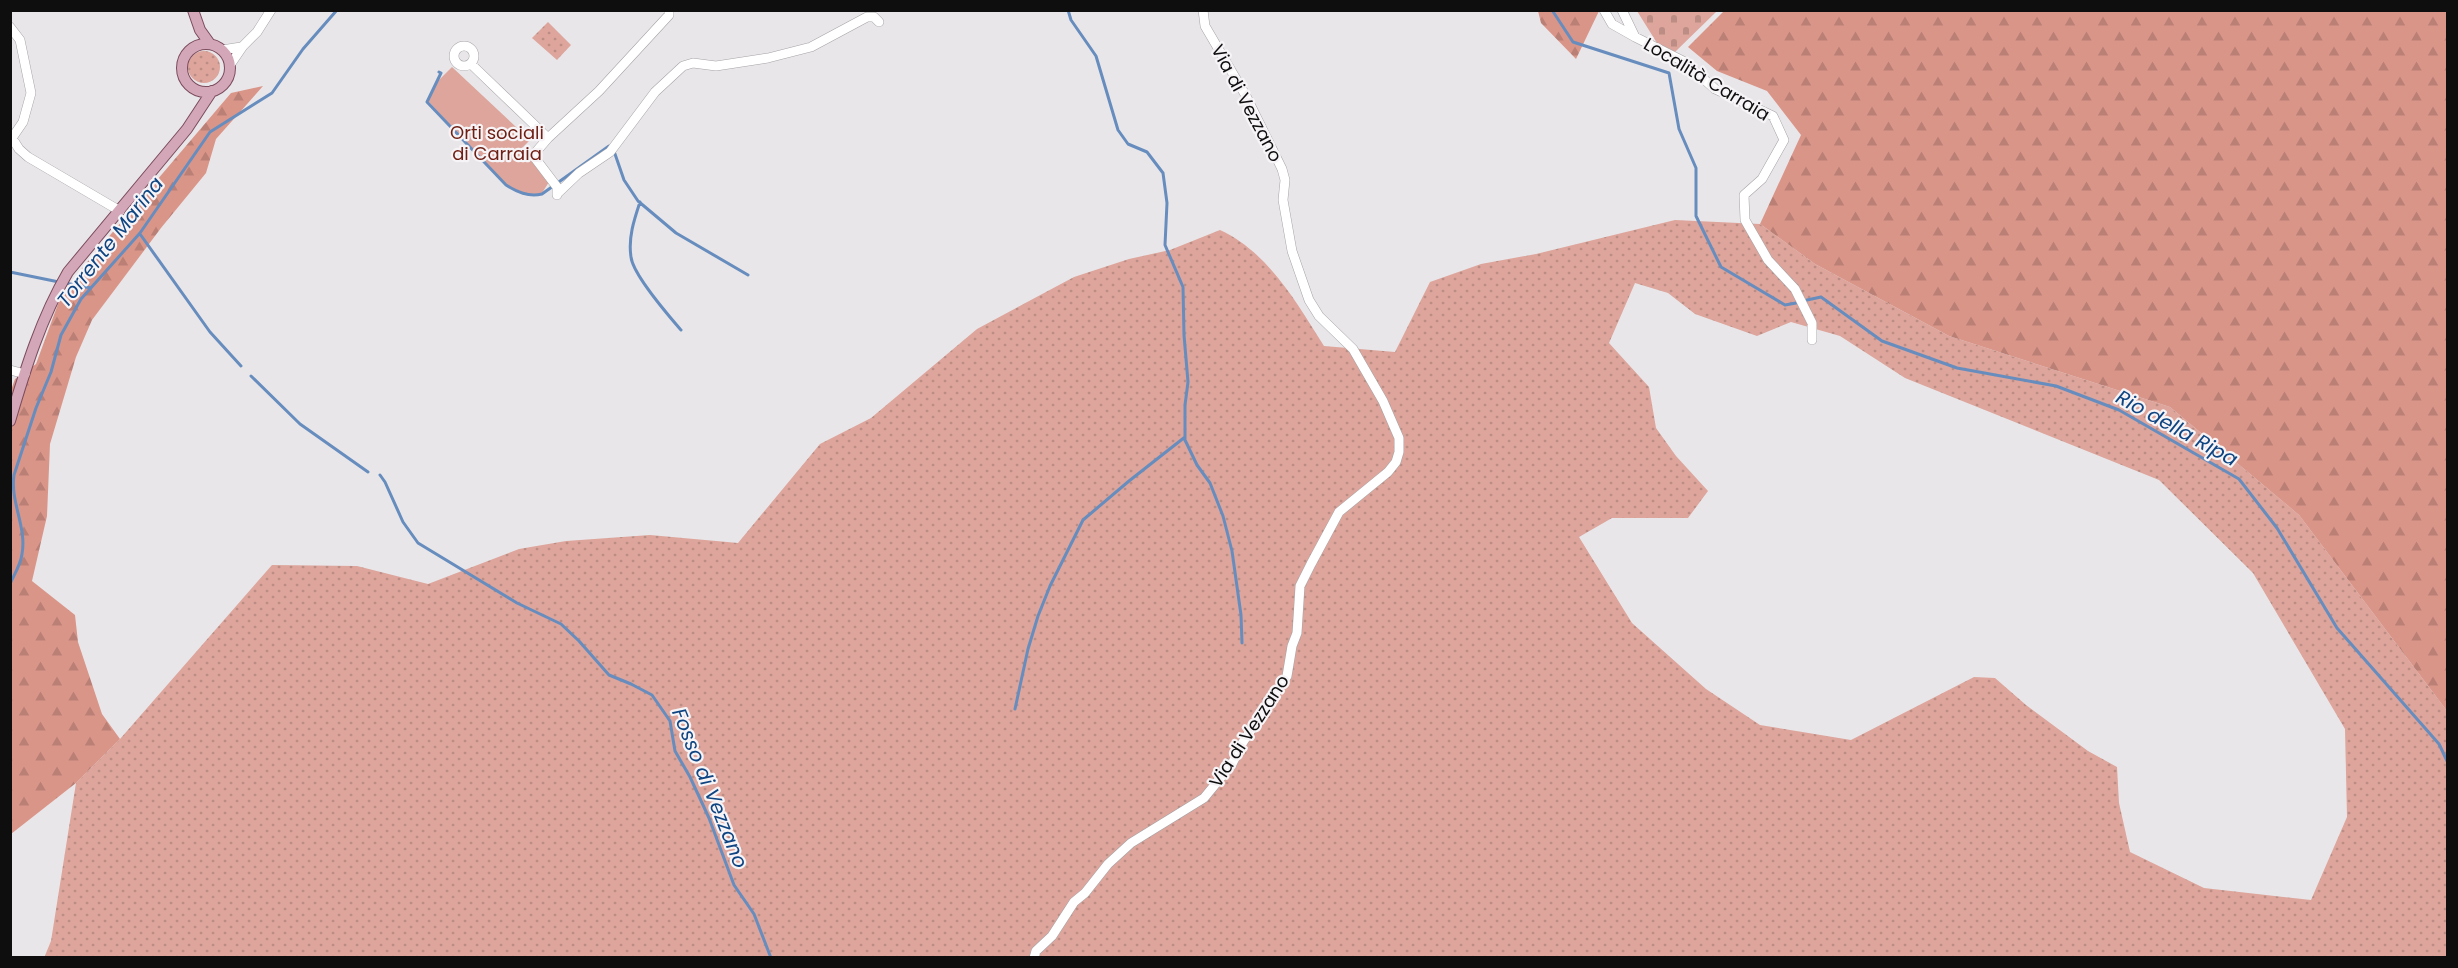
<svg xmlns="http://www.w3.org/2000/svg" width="2458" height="968" viewBox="0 0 2458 968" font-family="Poppins,sans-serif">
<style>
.grass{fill:url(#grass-dots);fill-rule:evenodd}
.forest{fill:url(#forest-firs)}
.cemetery{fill:url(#cemetery-stones)}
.garden{fill:#dda59b}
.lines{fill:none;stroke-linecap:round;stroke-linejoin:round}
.stream{stroke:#668dbe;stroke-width:3}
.minor-casing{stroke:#a5a3a6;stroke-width:10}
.major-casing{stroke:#7b4c5d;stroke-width:12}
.minor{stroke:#fff;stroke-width:9}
.major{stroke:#d3a7b7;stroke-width:10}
.labels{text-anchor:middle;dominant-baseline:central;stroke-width:4.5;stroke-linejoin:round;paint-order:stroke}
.street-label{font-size:18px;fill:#0f0e0f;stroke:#f6f4f6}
.park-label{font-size:18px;fill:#6f1e13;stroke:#f6f4f6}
.water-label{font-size:20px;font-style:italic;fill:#0e4481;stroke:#f6f4f6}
</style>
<defs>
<pattern id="grass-dots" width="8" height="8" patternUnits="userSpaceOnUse" patternTransform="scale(1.5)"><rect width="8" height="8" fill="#dda59b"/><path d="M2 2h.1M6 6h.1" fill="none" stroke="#bc8d84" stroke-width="1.8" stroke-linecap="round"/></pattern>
<pattern id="forest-firs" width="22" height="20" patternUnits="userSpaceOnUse" patternTransform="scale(1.5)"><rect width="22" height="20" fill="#da9589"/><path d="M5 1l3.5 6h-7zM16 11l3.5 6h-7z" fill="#ba7f75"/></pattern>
<pattern id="cemetery-stones" width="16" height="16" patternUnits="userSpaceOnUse" patternTransform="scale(1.5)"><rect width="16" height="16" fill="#dda59b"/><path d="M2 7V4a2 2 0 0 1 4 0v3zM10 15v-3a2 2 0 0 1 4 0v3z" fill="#bc8d84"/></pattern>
</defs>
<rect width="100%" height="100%" fill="#e9e6e9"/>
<path class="grass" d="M 548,22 L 571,45 L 557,60 L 532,38 Z
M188 67a16 16 0 1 1 32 0a16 16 0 1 1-32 0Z
M 1675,220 L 1760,224 L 1815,264 L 1949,336 L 2170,407 L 2299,515 L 2447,711 L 2447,957 L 44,958 L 51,941 L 76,783 L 120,739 L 272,565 L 357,566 L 428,584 L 519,549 L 566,541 L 650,535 L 738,543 L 820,444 L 871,418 L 977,329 L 1074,277 L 1129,259 L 1170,250 L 1220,230 C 1268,252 1297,303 1324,346 L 1395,352 L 1430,282 L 1481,264 L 1536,254 ZM 1635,283 L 1668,293 L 1695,314 L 1757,336 L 1791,322 L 1840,336 L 1905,378 L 2159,480 L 2253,573 L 2345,729 L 2347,817 L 2311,900 L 2204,888 L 2130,852 L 2119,803 L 2117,767 L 2088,751 L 2026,705 L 1995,678 L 1974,677 L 1851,740 L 1760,725 L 1706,689 L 1632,623 L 1579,537 L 1612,518 L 1688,518 L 1708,491 L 1676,456 L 1656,428 L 1649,387 L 1609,343 Z"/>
<path class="forest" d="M 1725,10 L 2447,11 L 2447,711 L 2299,515 L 2170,407 L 1949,336 L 1815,264 L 1760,224 L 1801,135 L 1767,91 L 1717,71 L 1688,47 Z
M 1538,11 L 1599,11 L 1576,59 L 1541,23 Z
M 263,86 L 216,139 L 206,173 L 161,228 L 92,320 L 76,357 L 50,444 L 47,516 L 32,581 L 75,615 L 78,642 L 102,714 L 120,739 L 76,783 L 11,834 L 11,390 L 15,379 L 36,364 L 58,304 L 83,267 L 231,93 Z"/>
<path class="cemetery" d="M 1637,11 L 1717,11 L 1675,52 L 1657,43 Z"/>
<path class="garden" d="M 452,67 L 530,140 L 521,149 L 543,172 L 549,182 L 542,193 L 534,195 L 522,194 L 505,185 L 428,101 L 435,84 Z"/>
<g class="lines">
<path class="stream" d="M 1068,10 L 1071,20 L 1096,56 L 1118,130 L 1128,144 L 1147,152 L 1163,173 L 1167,203 L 1165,245 L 1183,287 L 1184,335 L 1188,382 L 1185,405 L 1185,440 L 1197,465 L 1210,483 L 1223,516 L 1232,551 L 1241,615 L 1242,643
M 1552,10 L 1573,42 L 1669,73 L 1679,129 L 1696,168 L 1696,216 L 1721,267 L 1785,305 L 1796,303
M 439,72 L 441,73 L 427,102 L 506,185 C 517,192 528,197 542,194 L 609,146 L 615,154 L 624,180 L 638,201 L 676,233 L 748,275
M 640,202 C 634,220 628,238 631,257 C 633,275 668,315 681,330
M 140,234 L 210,332 L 241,366
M 10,272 L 59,282
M 65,283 L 91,288
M 1807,300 L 1821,297 L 1882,341 L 1957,368 L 2056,386 L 2119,410 L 2239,479 L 2277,528 L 2337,628 L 2439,744 L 2448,763
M 251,376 L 300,424 L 368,472
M 380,475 L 385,482 L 403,522 L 418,543 L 517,603 L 561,624 L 579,641 L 609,675 L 631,684 L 652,695 L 670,721 L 675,751 L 690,777 L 709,818 L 734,885 L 754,914 L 771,958
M 10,584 C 14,575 21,564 22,554 C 27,527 10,502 14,475 L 36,408 L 51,372 L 61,335 L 81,299 L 140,233 L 210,132 L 272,93 L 303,49 L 337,10
M 1015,709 L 1028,649 L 1038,616 L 1050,586 L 1083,520 L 1129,481 L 1185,437"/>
<g class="minor-casing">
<path id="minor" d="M 1604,10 L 1612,24 L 1635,37
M 1622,10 L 1635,37 L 1683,61 L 1715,89 L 1773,116 L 1784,140 L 1762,179 L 1744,195 L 1745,220 L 1768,260 L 1795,289 L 1812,323 L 1812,340
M 10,27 L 20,40 L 31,93 L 23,122 L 12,138 L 19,149 L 28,157 L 120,211
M454 56a10 10 0 1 1 20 0a10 10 0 1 1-20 0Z
M 222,50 L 241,47
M 471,64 L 548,138
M 230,65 L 243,46 L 257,32 L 271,10
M 558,193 L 579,173 L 610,152 L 655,92 L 683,66 L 693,63 L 716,66 L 768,58 L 811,47 L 867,17 L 874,17 L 879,22
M 557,195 L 557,187 L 535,158 L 535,153 L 548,138 L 599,91 L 669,15 L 669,10
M 10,370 L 25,374
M 1034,958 L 1036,951 L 1052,936 L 1074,902 L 1085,893 L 1108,864 L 1131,843 L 1204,798 L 1232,764 L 1243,742 L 1287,676 L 1292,646 L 1297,633 L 1300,586 L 1311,564 L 1339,512 L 1388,472 L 1396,462 L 1399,452 L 1399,438 L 1383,401 L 1353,349 L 1319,316 L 1309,300 L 1292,251 L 1283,200 L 1285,180 L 1282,169 L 1246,96 L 1205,26 L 1203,10"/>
</g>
<g class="major-casing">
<path id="major" d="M 193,10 L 200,30 L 210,44
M182 68a24 24 0 1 1 48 0a24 24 0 1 1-48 0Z
M 10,421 C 25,370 41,318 68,272 L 187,129 L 212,91"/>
</g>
<use href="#minor" class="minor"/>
<use href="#major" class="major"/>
</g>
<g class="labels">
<g class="street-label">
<text transform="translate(1707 79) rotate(31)">Località Carraia</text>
<text transform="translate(1247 103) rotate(62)">Via di Vezzano</text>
<text transform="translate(1249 731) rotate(-57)">Via di Vezzano</text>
</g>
<g class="park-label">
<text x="497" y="132">Orti sociali<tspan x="497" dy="21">di Carraia</tspan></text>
</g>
<g class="water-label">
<text transform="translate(110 242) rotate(-52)">Torrente Marina</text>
<text transform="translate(2177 428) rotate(29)">Rio della Ripa</text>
<text transform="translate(710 788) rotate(68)">Fosso di Vezzano</text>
</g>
</g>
<rect width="2458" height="968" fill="none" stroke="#0f0e0f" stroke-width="24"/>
</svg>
